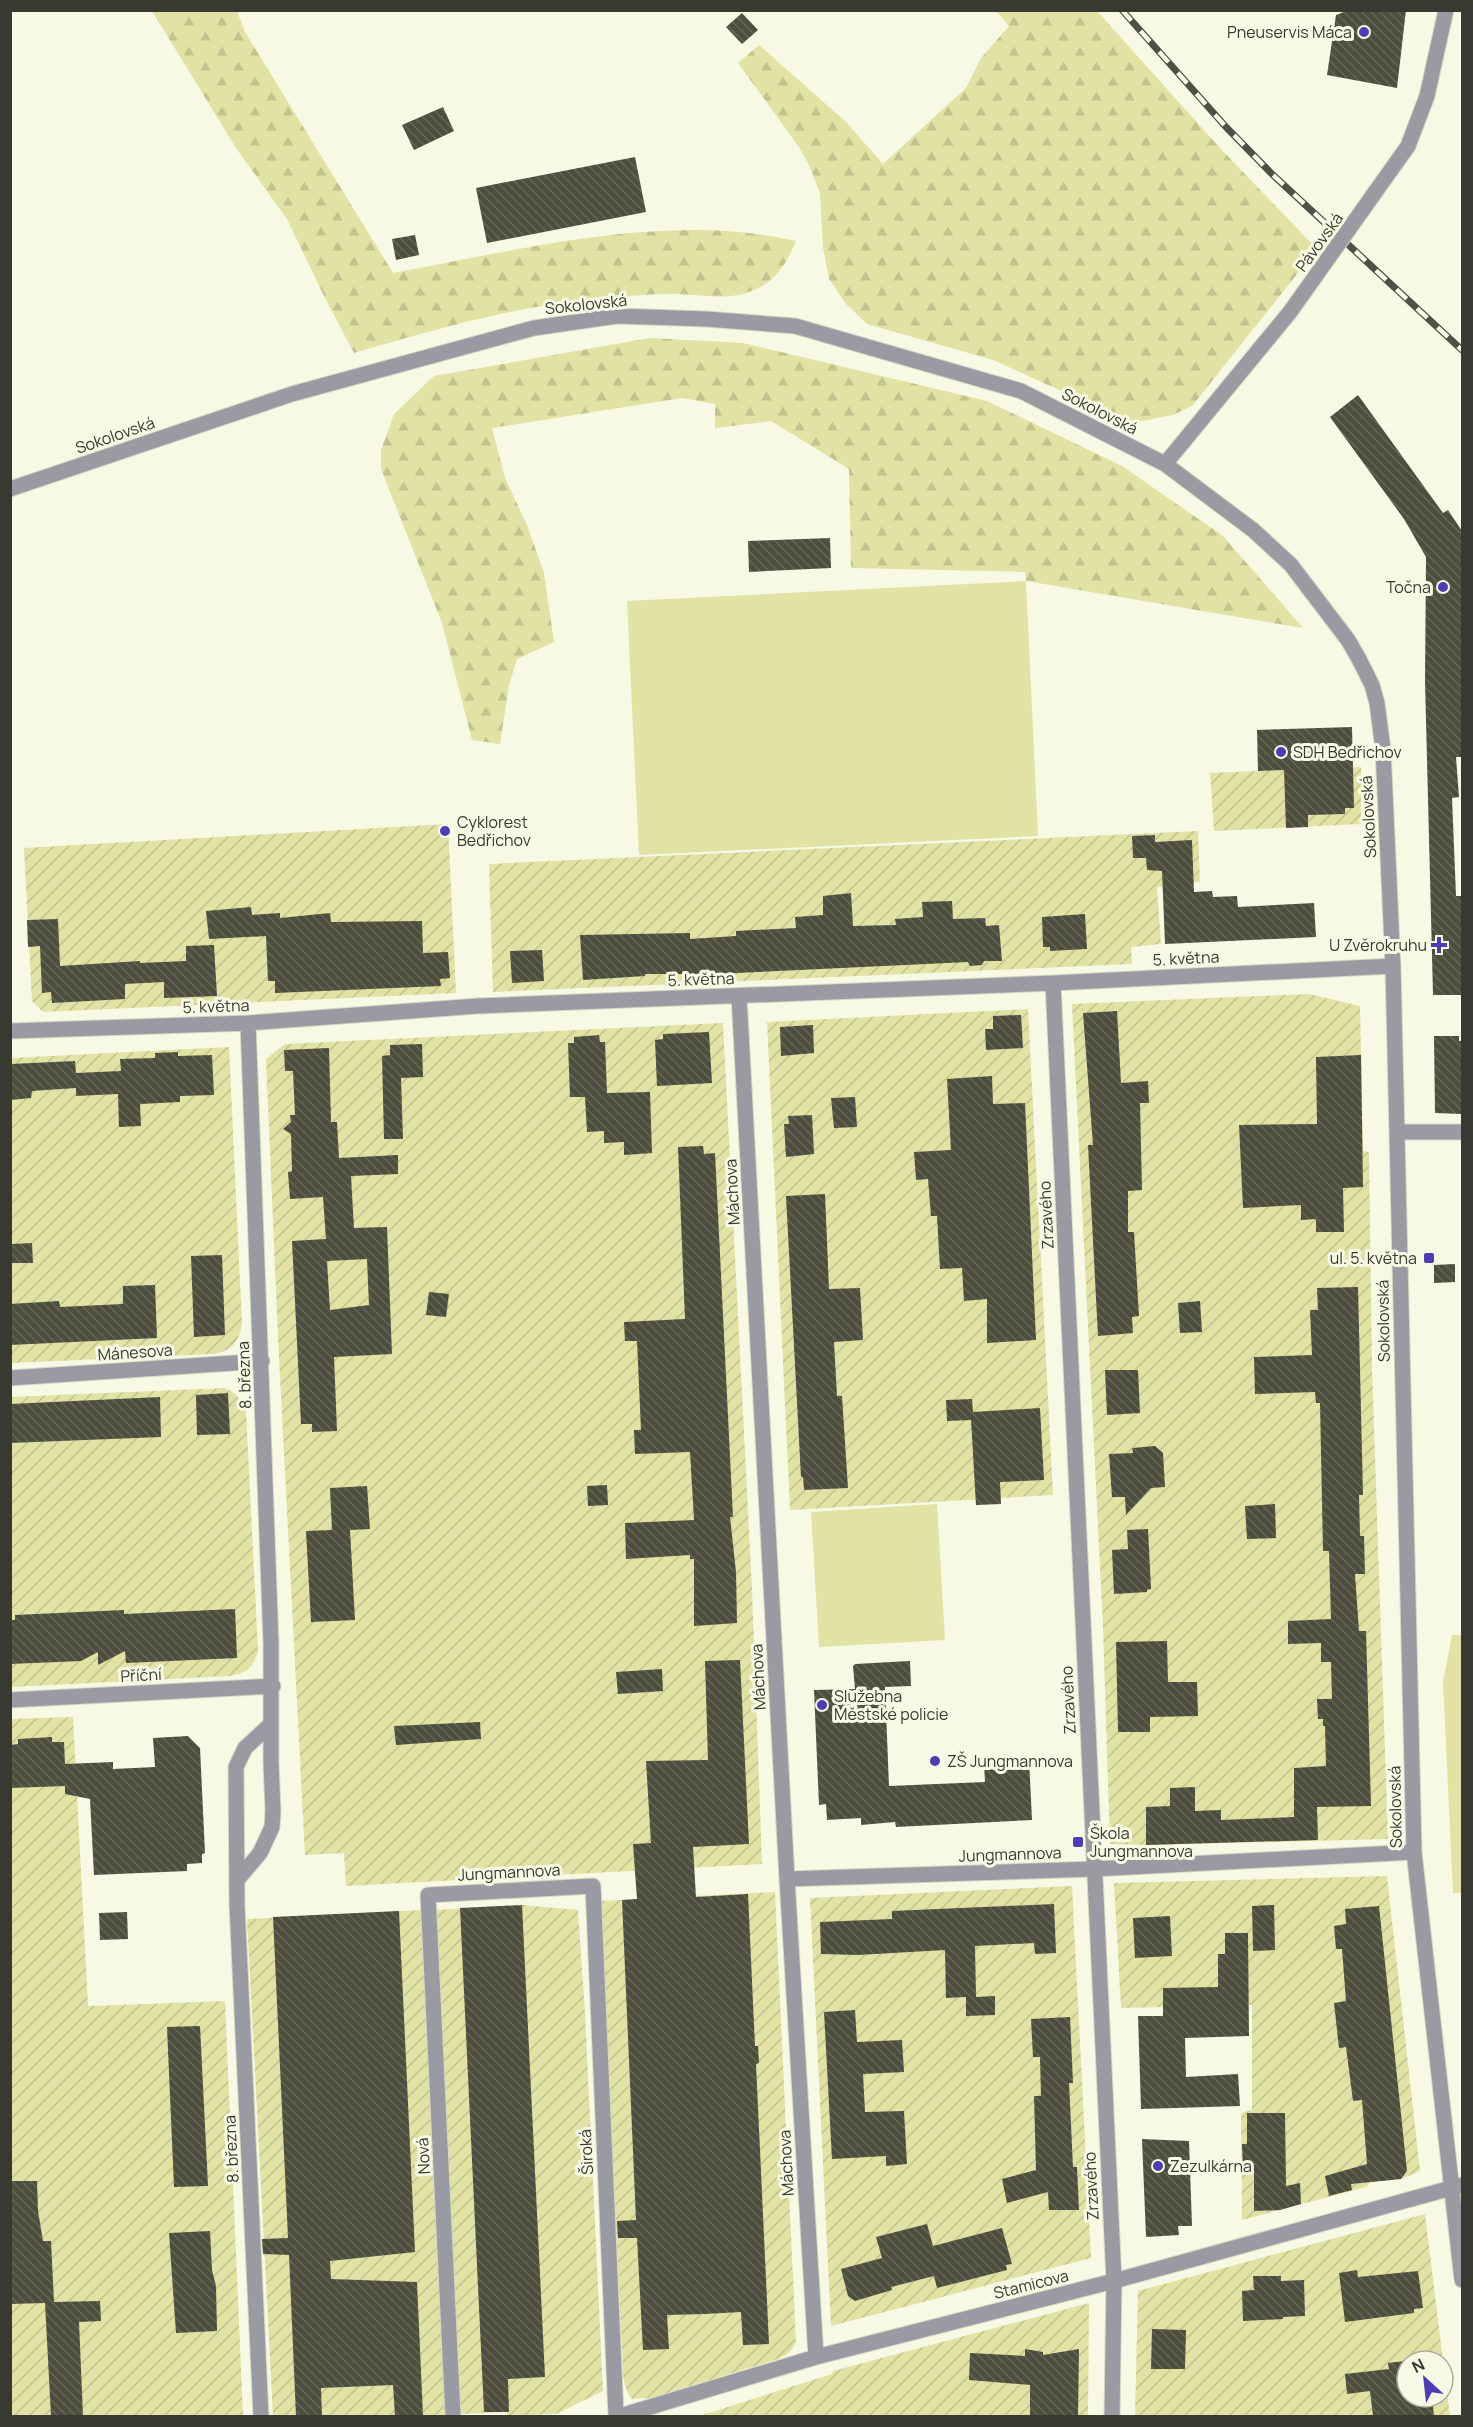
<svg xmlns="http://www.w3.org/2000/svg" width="1473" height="2427" viewBox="0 0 1473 2427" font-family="Manrope,sans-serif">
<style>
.grass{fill:#e1e2a3}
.forest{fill:url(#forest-firs)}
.garden{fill:url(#garden-furrows)}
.building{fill:url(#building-back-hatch);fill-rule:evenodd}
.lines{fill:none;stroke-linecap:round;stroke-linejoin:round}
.minor-casing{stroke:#d5d6c4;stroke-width:17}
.minor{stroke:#999aa2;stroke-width:15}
.rail-casing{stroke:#4f5046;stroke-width:7}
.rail{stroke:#f8f9e4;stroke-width:4.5;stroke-dasharray:14;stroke-linecap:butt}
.minor-bridge-casing{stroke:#d5d6c4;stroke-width:17;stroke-linecap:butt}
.minor-bridge{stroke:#999aa2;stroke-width:15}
.poi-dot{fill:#513bb3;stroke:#f8f9e4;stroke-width:2}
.labels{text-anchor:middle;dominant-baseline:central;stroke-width:6;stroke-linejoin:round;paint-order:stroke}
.poi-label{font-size:16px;fill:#383931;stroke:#f8f9e4;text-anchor:start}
.street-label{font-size:16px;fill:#383931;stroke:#f8f9e4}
</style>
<defs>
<pattern id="forest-firs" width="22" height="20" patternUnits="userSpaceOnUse" patternTransform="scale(1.5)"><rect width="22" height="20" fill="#e1e2a3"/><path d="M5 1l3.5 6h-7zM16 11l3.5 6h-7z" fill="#c2c38d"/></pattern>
<pattern id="garden-furrows" width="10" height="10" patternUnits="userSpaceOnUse" patternTransform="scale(1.5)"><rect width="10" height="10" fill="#e1e2a3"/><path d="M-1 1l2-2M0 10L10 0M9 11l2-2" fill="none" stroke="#c2c38d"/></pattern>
<pattern id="building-back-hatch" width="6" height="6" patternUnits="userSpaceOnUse" patternTransform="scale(1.5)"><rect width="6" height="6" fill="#4d4e3d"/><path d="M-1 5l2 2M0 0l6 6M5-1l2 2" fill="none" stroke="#656657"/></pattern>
</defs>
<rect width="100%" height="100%" fill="#f8f9e4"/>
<path class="grass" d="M 1026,581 L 1038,836 L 639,855 L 627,601 Z
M 937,1504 L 945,1640 L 819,1647 L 811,1512 Z
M 1452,1635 L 1462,1635 L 1462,1893 L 1453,1893 L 1443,1682 Z"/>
<path class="forest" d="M 152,11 L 237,11 L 245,32 L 393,273 C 519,250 669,211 796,241 C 786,265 775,283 749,292 C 726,301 700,294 676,294 C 649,294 622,296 594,299 C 512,307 433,330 354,353 L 323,294 L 287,219 L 236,148 Z
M 996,11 L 1097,11 L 1219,147 L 1317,249 L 1193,405 L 1173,415 L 1137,422 L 1110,413 L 993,360 L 867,324 L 846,304 L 829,279 L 823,247 L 820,193 L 809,165 L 799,147 L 738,63 L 759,45 L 845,121 L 883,164 L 966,88 L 981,58 L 1009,26 Z
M 650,338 L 743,343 L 987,401 L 1122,466 L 1223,536 L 1303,628 L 1026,581 L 1025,572 L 851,568 L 849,469 L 771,421 L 715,428 L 715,404 L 682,398 L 492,428 L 505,478 L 527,525 L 544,573 L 554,642 L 517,659 L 509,685 L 500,744 L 472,740 L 442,623 L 381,469 L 381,450 L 394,414 L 434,376 Z"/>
<path class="garden" d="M 1361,767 L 1361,824 L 1214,831 L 1210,773 Z
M 448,824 L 456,993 L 43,1012 L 32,1001 L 24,848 Z
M 1198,831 L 1200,882 L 1157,887 L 1161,944 L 1131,947 L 1132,964 L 493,992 L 489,864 Z
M 1309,994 L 1360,1006 L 1363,1151 L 1369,1152 L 1372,1368 L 1388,1839 L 1146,1845 L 1110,1844 L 1103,1627 L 1072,1004 Z
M 1028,1009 L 1053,1495 L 790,1510 L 767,1022 Z
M 723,1023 L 752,1589 L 762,1864 L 346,1886 L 344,1853 L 305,1855 L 278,1338 L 266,1059 L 285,1044 Z
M 229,1047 L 242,1324 C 239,1343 231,1351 213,1354 L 11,1363 L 11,1058 Z
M 225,1388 C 237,1393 241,1400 246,1412 L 258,1651 C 253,1668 247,1673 230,1676 L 11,1687 L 10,1397 Z
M 73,1717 L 88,2006 L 225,2001 L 243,2416 L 12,2416 L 10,2409 L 10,1719 Z
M 1387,1876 L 1420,2171 L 1401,2179 L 1371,2182 L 1366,2187 L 1242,2220 L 1241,2113 L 1252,2110 L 1252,2005 L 1121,2008 L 1114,1883 Z
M 1072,1886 L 1091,2258 L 831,2326 L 810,1898 Z
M 775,1892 L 796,2342 C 791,2353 785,2356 775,2360 L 651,2398 L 632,2399 C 621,2387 623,2365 622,2350 L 600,1901 Z
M 522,1905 L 578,1910 L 585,2013 L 603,2391 L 556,2414 L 507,2416 L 507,2412 L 461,2414 L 436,1910 Z
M 421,1910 L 445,2415 L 273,2416 L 247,1919 Z
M 1425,2214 L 1443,2361 L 1407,2361 L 1407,2397 L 1443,2397 L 1443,2361 L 1450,2416 L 1135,2416 L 1138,2291 Z
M 1089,2303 L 1088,2416 L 699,2416 L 832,2374 L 833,2371 Z"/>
<path class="building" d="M 1349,10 L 1406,10 L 1397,88 L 1327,75 L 1336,15 Z
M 742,13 L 758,30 L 742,44 L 726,27 Z
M 443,107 L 454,131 L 414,150 L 402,125 Z
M 635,157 L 646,212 L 487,243 L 476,188 Z
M 415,235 L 419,255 L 396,260 L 392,239 Z
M 1358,395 L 1443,513 L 1448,510 L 1462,531 L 1462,757 L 1456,757 L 1459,797 L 1452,798 L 1456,896 L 1462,896 L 1462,995 L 1433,995 L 1425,681 L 1426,557 L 1404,519 L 1330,417 Z
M 830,538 L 831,568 L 749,572 L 748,541 Z
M 1352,727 L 1354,808 L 1345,808 L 1345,814 L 1308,815 L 1308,827 L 1286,828 L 1284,770 L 1258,771 L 1257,730 Z
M 1155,835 L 1155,842 L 1192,840 L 1194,892 L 1212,891 L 1213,897 L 1237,896 L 1238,907 L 1314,903 L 1316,937 L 1165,944 L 1162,871 L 1147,870 L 1146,858 L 1133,858 L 1132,836 Z
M 851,893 L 853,926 L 896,925 L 895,919 L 923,917 L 922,902 L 952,901 L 953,919 L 985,918 L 986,926 L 999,925 L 1002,961 L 984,961 L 982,965 L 970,966 L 968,962 L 714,974 L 645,974 L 645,976 L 583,980 L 580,935 L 690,933 L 690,939 L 736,936 L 736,931 L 796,928 L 795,917 L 823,915 L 823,896 Z
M 251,907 L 252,915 L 280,913 L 280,918 L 330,913 L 331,922 L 422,921 L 423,953 L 448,952 L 450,978 L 440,979 L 441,986 L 275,993 L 275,981 L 268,981 L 266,936 L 209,939 L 206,911 Z
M 1085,914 L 1087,949 L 1050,951 L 1050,947 L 1043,947 L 1042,917 Z
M 58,919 L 60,966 L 140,961 L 140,963 L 186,961 L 186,946 L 214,945 L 217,996 L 164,998 L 164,982 L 125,984 L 125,999 L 52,1003 L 51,992 L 42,993 L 40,946 L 28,947 L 27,920 Z
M 542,950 L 544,981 L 512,983 L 510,951 Z
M 1117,1011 L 1121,1083 L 1148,1081 L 1149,1103 L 1140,1103 L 1142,1190 L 1128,1191 L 1128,1232 L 1134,1232 L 1139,1316 L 1132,1317 L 1133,1333 L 1098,1336 L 1088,1145 L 1093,1145 L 1083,1013 Z
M 1021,1015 L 1023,1048 L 986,1050 L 985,1029 L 993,1029 L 993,1016 Z
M 813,1025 L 814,1053 L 781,1056 L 780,1027 Z
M 709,1032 L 712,1083 L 657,1086 L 655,1040 L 663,1039 L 663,1034 Z
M 599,1035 L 600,1042 L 605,1042 L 607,1093 L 650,1092 L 652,1153 L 624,1155 L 624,1142 L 604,1143 L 604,1131 L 587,1132 L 585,1097 L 570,1097 L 568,1043 L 574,1043 L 574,1037 Z
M 1434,1036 L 1459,1036 L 1459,1041 L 1462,1041 L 1462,1114 L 1435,1113 Z
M 422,1044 L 423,1077 L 401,1078 L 403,1139 L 384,1139 L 382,1056 L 390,1055 L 390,1045 Z
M 329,1048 L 331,1122 L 337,1122 L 339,1158 L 398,1155 L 398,1174 L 351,1176 L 354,1228 L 387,1227 L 392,1354 L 334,1357 L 337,1431 L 312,1432 L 312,1424 L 301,1424 L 292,1241 L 326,1239 L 323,1197 L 290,1199 L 288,1172 L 292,1171 L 291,1134 L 283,1129 L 291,1122 L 290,1115 L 295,1115 L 293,1071 L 285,1071 L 284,1050 ZM 367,1259 L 369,1305 L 330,1310 L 327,1261 Z
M 178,1052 L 178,1056 L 212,1055 L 214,1095 L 180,1096 L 180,1102 L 140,1104 L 141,1126 L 119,1127 L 118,1094 L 76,1096 L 76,1088 L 32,1091 L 31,1098 L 10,1100 L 11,1064 L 75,1061 L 76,1073 L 121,1071 L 120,1059 L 155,1058 L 155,1053 Z
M 1361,1055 L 1363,1187 L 1343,1188 L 1344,1232 L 1316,1232 L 1316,1219 L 1301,1220 L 1301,1205 L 1243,1208 L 1239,1125 L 1317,1124 L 1316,1057 Z
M 992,1076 L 993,1104 L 1025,1103 L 1036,1340 L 987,1343 L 987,1299 L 964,1301 L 962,1268 L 940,1269 L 937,1216 L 931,1216 L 928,1179 L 916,1180 L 914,1152 L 951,1150 L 947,1079 Z
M 855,1097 L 857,1127 L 834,1128 L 831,1098 Z
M 812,1115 L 814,1154 L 786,1157 L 784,1124 L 789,1124 L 788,1116 Z
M 703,1146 L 704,1154 L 715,1153 L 733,1517 L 730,1517 L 736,1572 L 737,1623 L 694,1626 L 694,1559 L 690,1559 L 690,1555 L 626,1559 L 625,1523 L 694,1520 L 690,1452 L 635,1454 L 634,1430 L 641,1430 L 637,1341 L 625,1341 L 624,1322 L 685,1319 L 678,1147 Z
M 825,1194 L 829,1289 L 860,1288 L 863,1340 L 834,1342 L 837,1396 L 842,1396 L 848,1488 L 804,1490 L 803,1477 L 801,1477 L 786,1196 Z
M 32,1243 L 33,1263 L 12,1263 L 12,1244 Z
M 222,1255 L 225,1335 L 194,1337 L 191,1256 Z
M 1455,1264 L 1455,1282 L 1434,1283 L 1434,1265 Z
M 155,1285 L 157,1338 L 10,1345 L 10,1304 L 59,1301 L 60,1307 L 123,1304 L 123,1286 Z
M 1358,1287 L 1363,1495 L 1359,1495 L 1360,1536 L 1364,1536 L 1365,1574 L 1355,1574 L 1359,1631 L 1366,1631 L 1371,1806 L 1317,1807 L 1318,1840 L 1146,1845 L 1146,1807 L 1170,1806 L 1170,1788 L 1195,1787 L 1195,1811 L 1221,1810 L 1221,1820 L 1294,1817 L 1294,1768 L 1326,1766 L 1325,1726 L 1323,1726 L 1323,1719 L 1318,1719 L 1317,1699 L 1332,1699 L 1331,1662 L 1321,1662 L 1321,1643 L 1288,1644 L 1288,1621 L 1331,1619 L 1329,1551 L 1323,1551 L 1320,1403 L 1316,1403 L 1315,1392 L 1255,1394 L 1254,1357 L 1312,1355 L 1310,1310 L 1318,1310 L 1317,1288 Z
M 429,1292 L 449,1294 L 446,1317 L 426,1315 Z
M 1200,1301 L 1202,1332 L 1180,1333 L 1178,1303 Z
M 1105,1370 L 1138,1370 L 1140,1413 L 1107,1415 Z
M 228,1393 L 230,1434 L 197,1435 L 196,1395 Z
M 160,1397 L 161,1437 L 10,1443 L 10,1404 Z
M 972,1399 L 973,1412 L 1040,1408 L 1044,1480 L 1000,1482 L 1001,1504 L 976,1505 L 971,1420 L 947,1421 L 946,1400 Z
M 1155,1446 L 1163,1453 L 1165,1487 L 1151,1488 L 1126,1515 L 1125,1497 L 1112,1497 L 1109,1454 L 1133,1453 L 1132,1448 Z
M 607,1485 L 608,1505 L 588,1506 L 587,1486 Z
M 367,1486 L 370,1529 L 350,1530 L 355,1620 L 311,1622 L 306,1531 L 332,1530 L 330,1488 Z
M 1275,1504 L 1276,1538 L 1247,1539 L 1245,1506 Z
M 1148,1529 L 1151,1589 L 1147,1590 L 1147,1592 L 1114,1594 L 1112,1550 L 1128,1549 L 1127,1530 Z
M 235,1609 L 237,1658 L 126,1663 L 125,1651 L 98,1665 L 98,1652 L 81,1661 L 10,1664 L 10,1620 L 15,1620 L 15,1615 L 124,1610 L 124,1614 Z
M 1167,1641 L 1168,1682 L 1197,1682 L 1198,1716 L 1150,1717 L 1150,1732 L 1118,1732 L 1116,1642 Z
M 740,1660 L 749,1844 L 693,1847 L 696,1897 L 748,1894 L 755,2046 L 758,2046 L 759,2063 L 756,2064 L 769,2344 L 743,2345 L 741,2312 L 704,2314 L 667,2315 L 669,2349 L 643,2350 L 637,2238 L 618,2238 L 617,2221 L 636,2220 L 622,1900 L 637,1899 L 633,1844 L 651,1843 L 646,1761 L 708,1760 L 705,1661 Z
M 910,1661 L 911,1686 L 885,1687 L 889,1786 L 985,1782 L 984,1762 L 1029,1759 L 1032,1820 L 896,1827 L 895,1822 L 861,1825 L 861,1818 L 827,1820 L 826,1804 L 819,1805 L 814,1690 L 855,1689 L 853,1666 L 855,1664 Z
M 662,1669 L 663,1691 L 618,1694 L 616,1672 Z
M 480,1722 L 481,1739 L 396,1745 L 394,1726 Z
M 188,1736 L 200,1748 L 205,1853 L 202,1854 L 202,1863 L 187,1864 L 187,1871 L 94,1875 L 90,1799 L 65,1794 L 65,1786 L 10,1788 L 10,1745 L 18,1744 L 18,1739 L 52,1737 L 52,1742 L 64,1742 L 65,1764 L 113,1762 L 113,1769 L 155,1767 L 153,1738 Z
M 1054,1904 L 1056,1953 L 1035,1954 L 1034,1943 L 975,1946 L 976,1997 L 995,1996 L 995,2015 L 966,2016 L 966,1997 L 946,1998 L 945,1950 L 858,1955 L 821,1954 L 820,1922 L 892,1919 L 892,1911 Z
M 522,1905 L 545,2377 L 508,2379 L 509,2412 L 484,2412 L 460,1908 Z
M 1274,1905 L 1275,1950 L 1253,1951 L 1252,1906 Z
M 1379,1906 L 1407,2171 L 1401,2179 L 1351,2184 L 1352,2190 L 1329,2196 L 1325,2176 L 1367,2164 L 1362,2100 L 1353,2101 L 1346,2047 L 1339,2048 L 1334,2003 L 1346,2001 L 1342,1949 L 1336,1949 L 1334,1926 L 1346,1924 L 1345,1909 Z
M 399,1911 L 415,2252 L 330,2261 L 331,2279 L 417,2282 L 423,2416 L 395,2416 L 393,2385 L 321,2388 L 322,2416 L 296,2416 L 289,2255 L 263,2254 L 262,2239 L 288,2238 L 273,1917 Z
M 127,1912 L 128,1939 L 100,1940 L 99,1913 Z
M 1170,1916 L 1172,1956 L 1135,1958 L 1133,1918 Z
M 1225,1933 L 1248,1933 L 1249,2036 L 1185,2038 L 1186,2077 L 1238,2074 L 1240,2106 L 1141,2109 L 1138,2016 L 1163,2016 L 1163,1988 L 1218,1987 L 1218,1954 L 1225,1954 Z
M 855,2010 L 857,2042 L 902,2040 L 904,2072 L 863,2074 L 865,2112 L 904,2111 L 907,2164 L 886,2166 L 886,2156 L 832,2159 L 824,2012 Z
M 1070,2017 L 1073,2083 L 1069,2083 L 1073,2167 L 1077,2167 L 1079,2210 L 1049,2210 L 1048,2192 L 1007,2203 L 1002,2179 L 1036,2170 L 1034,2096 L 1041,2096 L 1040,2057 L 1033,2057 L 1031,2019 Z
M 200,2026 L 208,2186 L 174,2187 L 167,2027 Z
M 1247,2113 L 1285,2113 L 1286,2186 L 1300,2183 L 1301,2204 L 1280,2210 L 1254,2211 L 1254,2171 L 1243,2171 L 1242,2144 L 1247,2144 Z
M 1142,2139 L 1189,2141 L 1192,2226 L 1178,2226 L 1179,2235 L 1146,2237 Z
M 10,2181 L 37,2181 L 38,2211 L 43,2241 L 51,2241 L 54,2302 L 100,2301 L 101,2321 L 79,2322 L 83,2416 L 51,2416 L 45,2303 L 10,2304 Z
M 927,2224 L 933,2246 L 1002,2228 L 1012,2264 L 1006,2265 L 1007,2270 L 937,2288 L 934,2276 L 891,2287 L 892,2290 L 855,2301 L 848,2296 L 841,2269 L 882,2258 L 876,2237 Z
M 210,2231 L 212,2270 L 216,2286 L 217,2331 L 176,2333 L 169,2233 Z
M 1357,2270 L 1358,2277 L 1418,2271 L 1423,2308 L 1414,2309 L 1414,2313 L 1345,2322 L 1339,2273 Z
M 1253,2276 L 1281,2276 L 1281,2281 L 1304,2280 L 1305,2316 L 1283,2317 L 1283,2319 L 1243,2321 L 1242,2291 L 1254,2290 Z
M 1152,2329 L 1186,2330 L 1185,2369 L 1151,2369 Z
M 1025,2349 L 1043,2352 L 1043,2355 L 1079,2349 L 1078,2416 L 1030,2416 L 1030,2385 L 969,2380 L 970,2353 L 1025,2356 Z
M 1421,2359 L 1421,2361 L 1407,2361 L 1407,2397 L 1432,2397 L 1434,2416 L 1373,2416 L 1370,2391 L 1347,2394 L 1345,2374 L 1389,2369 L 1388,2363 Z"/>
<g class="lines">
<g class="minor-casing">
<path id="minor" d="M 1408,146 L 1427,96 L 1446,10
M 1165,464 L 1290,312
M 10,489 L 292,394 L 534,328 L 617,316 L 706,319 L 795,326 L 1021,391 L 1165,464 L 1253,530 L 1291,565 L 1348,640 L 1359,659 L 1372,685 L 1377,703 L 1383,749 L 1393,966 L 1414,1852 L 1462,2280
M 1053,983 L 1114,2281 L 1112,2416
M 739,996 L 787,1879 L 816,2357
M 10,1031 L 248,1023 L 478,1006 L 1053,983 L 1393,966
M 1397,1132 L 1462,1132
M 10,1378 L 262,1361
M 10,1700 L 273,1686
M 787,1879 L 1094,1869 L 1414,1852
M 237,1880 L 260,1853 L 272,1827 L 273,1811 L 271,1762 L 271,1643 L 248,1023
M 261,2416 L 237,1905 L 236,1767 L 245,1748 L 270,1725
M 453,2416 L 428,1895 L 593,1886 L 616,2416
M 620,2416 L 816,2357 L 1114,2281 L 1462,2185"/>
</g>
<use href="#minor" class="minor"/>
<g class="rail-casing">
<path id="rail" d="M 1122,10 L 1226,127 L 1272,174 L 1462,350"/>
</g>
<use href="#rail" class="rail"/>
<g class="minor-bridge-casing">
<path id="minor-bridge" d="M 1290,312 L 1408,146"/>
</g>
<use href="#minor-bridge" class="minor-bridge"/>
</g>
<g class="poi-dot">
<circle cx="1364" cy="32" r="6"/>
<circle cx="1443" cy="587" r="6"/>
<circle cx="1281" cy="752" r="6"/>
<circle cx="445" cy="831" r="6"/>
<path d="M1436 936h6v6h6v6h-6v6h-6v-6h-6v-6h6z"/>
<rect x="1423" y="1252" width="12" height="12" rx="3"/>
<circle cx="822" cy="1705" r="6"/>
<circle cx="935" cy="1761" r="6"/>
<rect x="1072" y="1836" width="12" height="12" rx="3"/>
<circle cx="1158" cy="2166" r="6"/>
</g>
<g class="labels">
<g class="poi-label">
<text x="1352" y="32" text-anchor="end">Pneuservis Máca</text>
<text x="1431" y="587" text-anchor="end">Točna</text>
<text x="1293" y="752">SDH Bedřichov</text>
<text x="457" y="822">Cyklorest<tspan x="457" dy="18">Bedřichov</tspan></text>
<text x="1427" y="945" text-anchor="end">U Zvěrokruhu</text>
<text x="1417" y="1258" text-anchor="end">ul. 5. května</text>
<text x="834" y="1696">Služebna<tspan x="834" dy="18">Městské policie</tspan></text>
<text x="947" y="1761">ZŠ Jungmannova</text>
<text x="1090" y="1833">Škola<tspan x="1090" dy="18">Jungmannova</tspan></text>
<text x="1170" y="2166">Zezulkárna</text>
</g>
<g class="street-label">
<text transform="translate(1319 242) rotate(-54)">Pávovská</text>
<text transform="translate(586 304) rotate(-6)">Sokolovská</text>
<text transform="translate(1100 411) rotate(27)">Sokolovská</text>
<text transform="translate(115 435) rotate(-19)">Sokolovská</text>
<text transform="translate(1368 817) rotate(-93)">Sokolovská</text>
<text transform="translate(1186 958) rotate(-3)">5. května</text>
<text transform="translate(701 979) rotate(-2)">5. května</text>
<text transform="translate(216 1006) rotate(-2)">5. května</text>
<text transform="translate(732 1192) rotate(-93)">Máchova</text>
<text transform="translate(1046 1215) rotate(-93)">Zrzavého</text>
<text transform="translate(1383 1321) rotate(-91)">Sokolovská</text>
<text transform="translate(135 1352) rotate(-4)">Mánesova</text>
<text transform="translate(244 1375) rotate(-92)">8. března</text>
<text transform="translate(141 1675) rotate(-3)">Příční</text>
<text transform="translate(758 1677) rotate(-93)">Máchova</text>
<text transform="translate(1068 1700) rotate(-93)">Zrzavého</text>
<text transform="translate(1395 1807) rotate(-91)">Sokolovská</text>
<text transform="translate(1010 1854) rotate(-2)">Jungmannova</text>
<text transform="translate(509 1872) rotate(-3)">Jungmannova</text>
<text transform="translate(231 2149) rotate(-93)">8. března</text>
<text transform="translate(586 2152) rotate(-93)">Široká</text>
<text transform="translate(423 2156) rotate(-93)">Nová</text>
<text transform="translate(786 2163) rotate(-93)">Máchova</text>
<text transform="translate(1091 2186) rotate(-93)">Zrzavého</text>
<text transform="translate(1031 2284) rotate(-14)">Stamicova</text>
</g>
</g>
<rect width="1473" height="2427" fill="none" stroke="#383931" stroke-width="24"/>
<g transform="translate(1425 2379) rotate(333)"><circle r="28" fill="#f8f9e4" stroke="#abac9c" stroke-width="1.5"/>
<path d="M0-4.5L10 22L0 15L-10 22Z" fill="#513bb3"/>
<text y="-9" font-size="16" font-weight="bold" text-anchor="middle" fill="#383931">N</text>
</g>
</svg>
